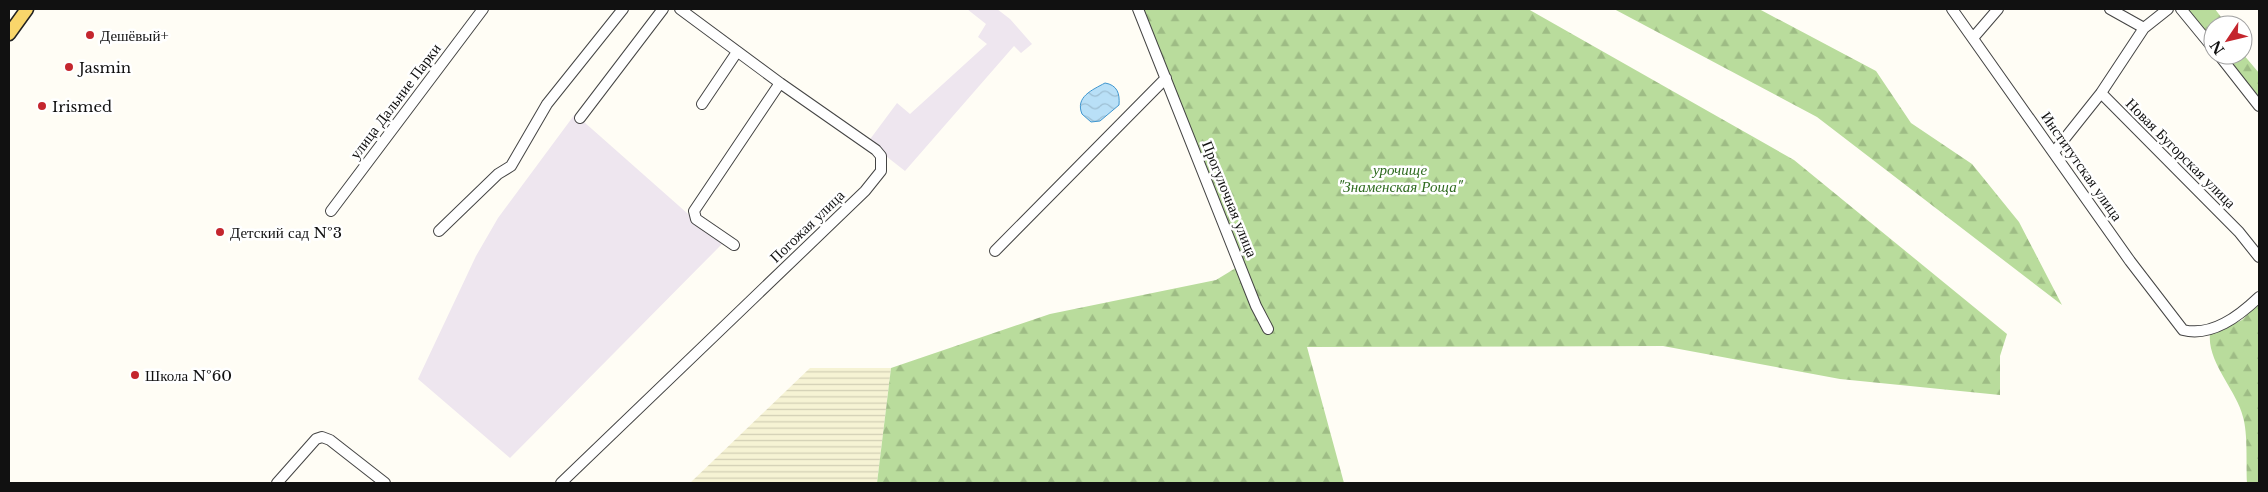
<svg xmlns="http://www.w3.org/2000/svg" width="2268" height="492" viewBox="0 0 2268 492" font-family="'Libre Baskerville',serif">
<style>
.industrial{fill:#eee6ef}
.farmland{fill:url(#farmland-rules)}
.forest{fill:url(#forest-firs)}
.water{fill:url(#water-waves);stroke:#3f96cf}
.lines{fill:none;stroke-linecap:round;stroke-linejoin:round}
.minor-casing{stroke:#444;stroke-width:12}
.major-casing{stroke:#222;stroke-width:15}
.minor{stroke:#fff;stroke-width:10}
.major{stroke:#f9d66b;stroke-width:12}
.poi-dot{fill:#c4262e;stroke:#fff;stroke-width:2}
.labels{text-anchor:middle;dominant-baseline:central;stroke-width:5;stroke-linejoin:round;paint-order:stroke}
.poi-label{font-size:15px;fill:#111;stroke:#fff;text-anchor:start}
.street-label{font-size:15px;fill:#111;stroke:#fff}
.park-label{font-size:15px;font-style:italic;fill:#2f6b1f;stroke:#fff}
</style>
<defs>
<pattern id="farmland-rules" width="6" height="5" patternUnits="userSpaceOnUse" patternTransform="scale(1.25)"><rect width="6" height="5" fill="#f6f3d4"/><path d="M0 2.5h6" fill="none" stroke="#d2cfb5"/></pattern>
<pattern id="forest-firs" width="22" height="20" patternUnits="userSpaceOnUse" patternTransform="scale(1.25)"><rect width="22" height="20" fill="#b9dc9c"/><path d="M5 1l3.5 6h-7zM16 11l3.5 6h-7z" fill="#9ebc85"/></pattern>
<pattern id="water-waves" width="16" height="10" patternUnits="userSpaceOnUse" patternTransform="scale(1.25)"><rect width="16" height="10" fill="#b9e0f7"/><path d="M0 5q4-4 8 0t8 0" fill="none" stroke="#9ebfd3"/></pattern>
</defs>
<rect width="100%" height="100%" fill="#fffdf5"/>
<path class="industrial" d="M 967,9 L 997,9 L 1010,19 L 1032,44 L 1021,53 L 1014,46 L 905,171 L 868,142 L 897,103 L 910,114 L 987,44 L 978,37 L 986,24 Z
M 575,114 L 722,244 L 510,458 L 418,379 L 476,256 L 498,218 Z"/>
<path class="farmland" d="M 810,368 L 891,368 L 877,483 L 690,483 Z"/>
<path class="forest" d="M 1133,9 L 1528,9 L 1794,160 L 2007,334 L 2000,356 L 2000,395 L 1840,379 L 1663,346 L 1307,347 L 1344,483 L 877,483 L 891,368 L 1050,314 L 1216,280 L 1239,266 Z
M 1614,9 L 1759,9 L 1876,71 L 1911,123 L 1972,164 L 2019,222 L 2062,305 L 1817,117 Z
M 2185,9 L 2215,9 L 2227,25 L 2213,25 L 2213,43 Z
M 2243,54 L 2259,73 L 2259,101 L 2223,55 Z
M 2259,303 L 2259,483 L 2247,483 C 2246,464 2248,434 2243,417 C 2237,391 2207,362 2210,334 L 2242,320 Z"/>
<path class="water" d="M 1105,83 C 1117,85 1120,93 1119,105 L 1100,121 L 1091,122 L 1082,114 C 1075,97 1092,90 1105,83 Z"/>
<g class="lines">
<g class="minor-casing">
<path id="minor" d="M 1138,9 L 1256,306 L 1268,329
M 1952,9 L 2130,261 L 2183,330 C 2212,337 2239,316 2259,297
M 2110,9 L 2144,28
M 2181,9 L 2213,48
M 1973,38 L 1998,9
M 2219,55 L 2259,106
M 2101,93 L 2239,232 L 2259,257
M 702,104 L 737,52
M 580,118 L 663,9
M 2054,152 L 2101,93 L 2144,28 L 2168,9
M 331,211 L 483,9
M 439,231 L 498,174 L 511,166 L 547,104 L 623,9
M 734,245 L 696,219 L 694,211 L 780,83
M 995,251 L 1166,78
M 277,483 L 316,439 L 322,437 L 330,440 L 385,483
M 561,483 L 865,191 L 881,171 L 881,156 L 876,150 L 780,83 L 680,9"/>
</g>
<g class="major-casing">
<path id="major" d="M 9,34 L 27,9"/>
</g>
<use href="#minor" class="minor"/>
<use href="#major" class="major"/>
</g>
<g class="poi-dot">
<circle cx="90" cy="35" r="5"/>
<circle cx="69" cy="67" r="5"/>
<circle cx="42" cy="106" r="5"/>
<circle cx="220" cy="232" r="5"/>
<circle cx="135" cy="375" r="5"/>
</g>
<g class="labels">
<g class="poi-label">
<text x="100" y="35">Дешёвый+</text>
<text x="79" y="67">Jasmin</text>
<text x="52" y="106">Irismed</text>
<text x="230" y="232">Детский сад №3</text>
<text x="145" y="375">Школа №60</text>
</g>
<g class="street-label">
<text transform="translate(395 101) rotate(-53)">улица Дальние Парки</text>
<text transform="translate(2181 153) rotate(45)">Новая Бугорская улица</text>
<text transform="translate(2082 166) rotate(55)">Институтская улица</text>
<text transform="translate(1230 199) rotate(68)">Прогулочная улица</text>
<text transform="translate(807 226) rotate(-44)">Погожая улица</text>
</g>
<g class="park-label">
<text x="1400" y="169">урочище<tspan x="1400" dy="17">"Знаменская Роща"</tspan></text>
</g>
</g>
<rect width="2268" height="492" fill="none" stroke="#111111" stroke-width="20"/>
<g transform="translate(2228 40) rotate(235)"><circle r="24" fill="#ffffff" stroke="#a0a0a0"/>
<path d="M0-4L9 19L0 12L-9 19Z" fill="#c4262e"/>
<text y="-8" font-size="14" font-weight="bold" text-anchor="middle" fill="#111111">N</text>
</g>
</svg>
